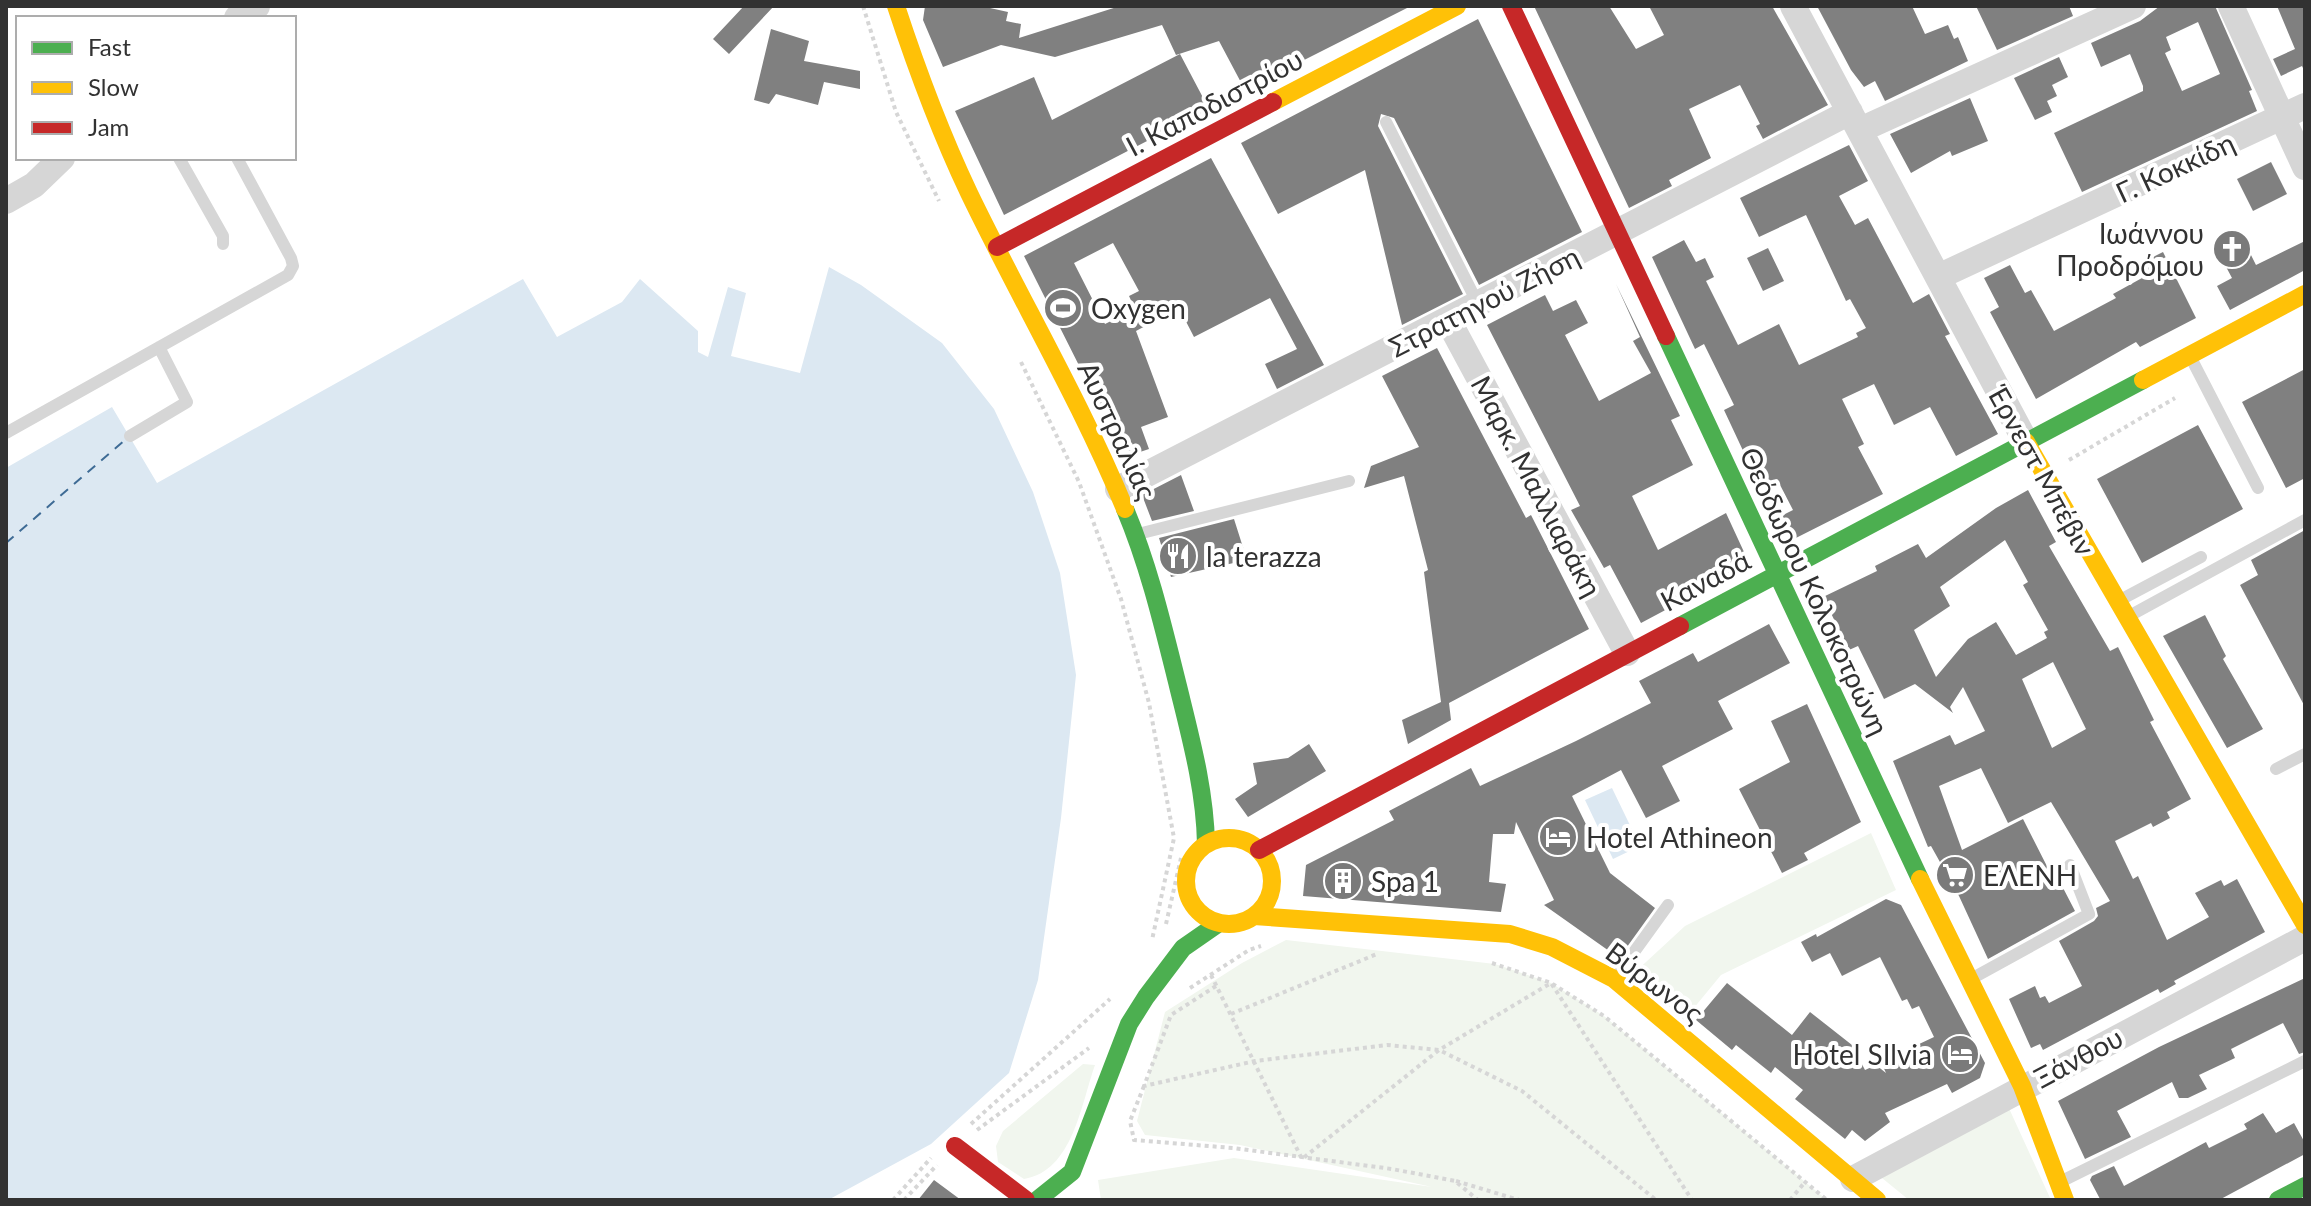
<svg xmlns="http://www.w3.org/2000/svg" width="2311" height="1206" viewBox="0 0 2311 1206" font-family="Lato,sans-serif">
<style>
.green{fill:#f1f6ee}
.water{fill:#dce8f2}
.lines{fill:none;stroke-linecap:round;stroke-linejoin:round}
.ferry{stroke:#3e6b95;stroke-width:2;stroke-dasharray:10 8;stroke-linecap:butt}
.building{fill:#808080;fill-rule:evenodd}
.path{stroke:#d6d6d6;stroke-width:4;stroke-dasharray:4 4;stroke-linecap:butt}
.lane{stroke:#d6d6d6;stroke-width:12}
.street{stroke:#d6d6d6;stroke-width:26}
.fast{stroke:#4caf50;stroke-width:18}
.slow{stroke:#ffc107;stroke-width:18}
.jam{stroke:#c62828;stroke-width:18}
.labels{text-anchor:middle;dominant-baseline:central;stroke-width:8;stroke-linejoin:round;paint-order:stroke}
.street-label{font-size:28px;fill:#323232;stroke:#fff}
.poi-label{font-size:28px;fill:#323232;stroke:#fff;text-anchor:start}
</style>
<rect width="100%" height="100%" fill="#fff"/>
<path class="green" d="M 1871,833 L 1896,890 L 1721,975 L 1684,1020 L 1633,974 L 1685,926 Z
M 1286,940 L 1495,964 L 1551,983 L 1604,1016 L 1827,1200 L 1101,1200 L 1098,1180 L 1234,1158 L 1432,1187 L 1240,1145 L 1145,1135 L 1137,1121 L 1165,1012 L 1242,963 Z
M 1083,1064 L 1095,1065 C 1081,1104 1073,1171 1024,1179 L 998,1162 L 996,1146 L 1003,1131 Z
M 2007,1104 L 2051,1200 L 1909,1200 L 1882,1178 Z"/>
<path class="water" d="M 829,267 L 861,285 L 942,343 L 994,409 L 1033,492 L 1060,573 L 1076,675 L 1061,818 L 1038,980 L 1009,1073 L 931,1144 L 828,1200 L 6,1200 L 6,468 L 112,407 L 157,483 L 523,279 L 557,337 L 622,302 L 640,279 L 698,331 L 698,352 L 708,357 L 728,287 L 746,293 L 731,356 L 800,373 Z
M 1612,788 L 1640,846 L 1613,859 L 1585,800 Z"/>
<g class="lines">
<path class="ferry" d="M 6,543 L 126,439"/>
</g>
<path class="building" d="M 744,6 L 774,6 L 729,54 L 713,39 Z
M 925,6 L 981,6 L 1008,12 L 1006,21 L 1021,24 L 1019,38 L 1120,6 L 1411,6 L 1245,90 L 1219,41 L 1176,55 L 1162,25 L 1055,57 L 1001,45 L 943,67 L 923,20 Z
M 1534,6 L 1609,6 L 1636,49 L 1664,35 L 1649,6 L 1772,6 L 1828,105 L 1763,139 L 1756,126 L 1760,124 L 1740,85 L 1689,109 L 1711,158 L 1669,180 L 1672,186 L 1629,208 Z
M 1817,6 L 1912,6 L 1925,34 L 1948,25 L 1954,39 L 1958,37 L 1968,61 L 1885,101 L 1875,81 L 1864,87 L 1851,70 Z
M 1976,6 L 2069,6 L 2073,16 L 1997,50 Z
M 2160,6 L 2215,6 L 2252,90 L 2249,91 L 2257,111 L 2082,192 L 2054,133 L 2143,91 L 2143,86 L 2130,54 L 2101,67 L 2091,43 L 2140,21 ZM 2198,22 L 2220,74 L 2182,91 L 2165,53 L 2171,50 L 2166,37 Z
M 2277,6 L 2305,6 L 2305,72 L 2302,66 L 2281,76 L 2273,59 L 2295,49 Z
M 1478,19 L 1582,232 L 1479,285 L 1394,118 L 1381,114 L 1378,126 L 1463,294 L 1402,325 L 1365,170 L 1278,214 L 1241,143 Z
M 771,29 L 809,41 L 804,61 L 860,71 L 860,89 L 824,82 L 818,105 L 776,94 L 769,104 L 754,100 Z
M 1180,54 L 1209,109 L 1004,215 L 955,111 L 1034,77 L 1052,120 Z
M 2059,57 L 2068,77 L 2052,85 L 2057,96 L 2047,101 L 2052,112 L 2035,120 L 2014,78 Z
M 1970,98 L 1988,141 L 1952,156 L 1950,151 L 1911,173 L 1890,134 Z
M 1849,145 L 1868,181 L 1839,196 L 1855,225 L 1868,218 L 1913,303 L 1929,294 L 1950,334 L 1945,336 L 1998,434 L 1956,456 L 1930,407 L 1894,425 L 1874,384 L 1842,399 L 1864,444 L 1858,447 L 1883,494 L 1786,543 L 1775,519 L 1793,510 L 1777,479 L 1760,487 L 1724,410 L 1734,405 L 1704,344 L 1695,349 L 1652,257 L 1684,240 L 1696,262 L 1705,258 L 1714,277 L 1706,281 L 1738,345 L 1779,324 L 1799,365 L 1858,337 L 1856,333 L 1866,328 L 1850,299 L 1846,301 L 1806,215 L 1759,237 L 1740,198 Z
M 1211,158 L 1324,365 L 1277,389 L 1265,364 L 1297,349 L 1270,298 L 1194,337 L 1179,308 L 1136,331 L 1168,417 L 1141,427 L 1149,449 L 1125,457 L 1024,256 ZM 1113,243 L 1139,291 L 1129,296 L 1135,309 L 1105,324 L 1074,263 Z
M 2271,162 L 2287,194 L 2253,211 L 2237,179 Z
M 2241,235 L 2256,265 L 2305,241 L 2305,270 L 2230,310 L 2217,286 L 2232,278 L 2216,248 Z
M 1768,248 L 1784,281 L 1763,291 L 1747,258 Z
M 2163,252 L 2196,318 L 2140,347 L 2136,342 L 2036,399 L 1990,312 L 1999,307 L 1984,278 L 2010,265 L 2025,293 L 2031,290 L 2054,331 L 2116,298 L 2113,294 L 2142,278 L 2135,266 Z
M 1616,284 L 1680,416 L 1671,420 L 1693,465 L 1632,496 L 1658,550 L 1726,513 L 1750,565 L 1641,623 L 1610,565 L 1604,568 L 1571,510 L 1580,506 L 1487,325 L 1545,295 L 1553,311 L 1576,300 L 1588,323 L 1565,335 L 1599,401 L 1651,373 L 1633,341 L 1640,337 Z
M 1437,348 L 1526,518 L 1531,515 L 1589,629 L 1449,703 L 1451,720 L 1408,744 L 1402,720 L 1441,702 L 1424,572 L 1428,570 L 1404,476 L 1364,488 L 1371,466 L 1419,447 L 1382,376 Z
M 2305,369 L 2305,478 L 2286,488 L 2242,402 Z
M 2198,425 L 2243,509 L 2142,563 L 2097,479 Z
M 1181,475 L 1194,511 L 1152,521 L 1142,495 Z
M 2028,490 L 2056,542 L 2049,546 L 2110,651 L 2118,647 L 2154,720 L 2150,722 L 2191,799 L 2167,812 L 2170,818 L 2153,827 L 2151,823 L 2115,841 L 2133,879 L 2138,876 L 2167,940 L 2209,917 L 2195,893 L 2221,880 L 2224,886 L 2237,879 L 2265,932 L 2174,981 L 2176,984 L 2160,993 L 2158,989 L 2043,1050 L 2040,1044 L 2031,1048 L 2009,999 L 2035,986 L 2040,998 L 2045,996 L 2049,1003 L 2082,986 L 2059,941 L 2094,921 L 2098,916 L 2096,908 L 2110,901 L 2051,802 L 2008,823 L 1981,768 L 1939,786 L 1962,850 L 2023,819 L 2057,886 L 2061,884 L 2075,911 L 1988,959 L 1959,896 L 1931,846 L 1928,847 L 1893,761 L 1950,735 L 1955,745 L 1985,731 L 1963,687 L 1950,707 L 1953,713 L 1915,684 L 1884,699 L 1858,646 L 1849,650 L 1823,597 L 1877,571 L 1875,566 L 1918,544 L 1926,558 L 1996,508 ZM 2005,540 L 2028,582 L 2023,585 L 2048,630 L 2044,632 L 2047,638 L 2016,655 L 1996,622 L 1968,639 L 1936,677 L 1914,630 L 1950,606 L 1940,587 ZM 2053,662 L 2086,729 L 2052,748 L 2022,679 Z
M 1234,519 L 1247,560 L 1171,577 L 1159,538 Z
M 2305,530 L 2305,707 L 2240,585 L 2258,575 L 2251,560 Z
M 2205,615 L 2226,656 L 2223,659 L 2263,729 L 2227,748 L 2163,636 Z
M 1769,624 L 1790,663 L 1718,701 L 1733,729 L 1662,766 L 1680,801 L 1646,818 L 1621,770 L 1572,796 L 1610,873 L 1655,908 L 1619,958 L 1544,905 L 1554,900 L 1516,822 L 1514,834 L 1493,834 L 1489,882 L 1506,884 L 1501,912 L 1303,896 L 1306,865 L 1394,820 L 1389,811 L 1471,768 L 1480,786 L 1576,741 L 1651,703 L 1639,681 L 1693,653 L 1698,662 Z
M 1807,704 L 1861,822 L 1804,853 L 1808,860 L 1782,873 L 1739,789 L 1790,762 L 1771,721 Z
M 1309,744 L 1326,771 L 1248,817 L 1235,799 L 1257,784 L 1253,763 L 1288,758 Z
M 1886,899 L 1901,905 L 1985,1063 L 1980,1078 L 1952,1093 L 1947,1084 L 1885,1113 L 1890,1122 L 1865,1141 L 1852,1130 L 1845,1139 L 1795,1099 L 1803,1090 L 1775,1067 L 1771,1073 L 1736,1045 L 1732,1050 L 1696,1020 L 1727,983 L 1792,1035 L 1810,1012 L 1852,1045 L 1865,1070 L 1876,1065 L 1886,1073 L 1881,1062 L 1934,1037 L 1919,1006 L 1912,1009 L 1907,999 L 1902,1001 L 1880,957 L 1842,976 L 1830,953 L 1812,962 L 1801,942 L 1816,934 L 1817,937 Z
M 2305,978 L 2305,1052 L 2299,1054 L 2283,1023 L 2231,1049 L 2235,1058 L 2199,1075 L 2207,1089 L 2188,1098 L 2179,1098 L 2172,1082 L 2117,1111 L 2131,1137 L 2085,1159 L 2058,1101 L 2159,1047 Z
M 2263,1113 L 2276,1133 L 2294,1123 L 2305,1143 L 2305,1154 L 2219,1200 L 2098,1200 L 2100,1199 L 2090,1180 L 2092,1176 L 2114,1166 L 2124,1186 L 2206,1142 L 2209,1148 L 2247,1129 L 2244,1124 Z
M 934,1180 L 961,1200 L 918,1200 Z"/>
<g class="lines">
<path class="path" d="M 863,6 L 896,112 L 939,201
M 1021,362 L 1079,482 L 1121,599 L 1149,703 L 1174,838 L 1152,940
M 2069,460 L 2175,398
M 1166,924 L 1181,858
M 1492,963 L 1551,983 L 1604,1016 L 1827,1200
M 1211,975 L 1302,1159 L 1439,1050 L 1551,983 L 1692,1200
M 1216,986 L 1171,1015 L 1144,1086 L 1255,1061 L 1387,1045 L 1439,1050 L 1522,1091 L 1656,1200
M 1190,988 L 1249,950 L 1261,946
M 1231,1014 L 1377,954
M 1144,1086 L 1130,1121 L 1134,1140 L 1233,1148 L 1392,1169 L 1455,1181 L 1478,1200
M 971,1124 L 1110,999
M 977,1130 L 1089,1048
M 1456,1181 L 1519,1200
M 893,1200 L 931,1158
M 904,1200 L 937,1165
M 1790,1200 L 1805,1182"/>
<path class="lane" d="M 1386,122 L 1478,304
M 179,158 L 223,236 L 223,244
M 2191,358 L 2258,488
M 6,433 L 288,275 L 293,266 L 291,258 L 237,158
M 130,436 L 187,402 L 159,347
M 1138,534 L 1349,481
M 2122,599 L 2201,557
M 2131,615 L 2305,520
M 2276,769 L 2305,754
M 1616,977 L 1668,905
M 1971,979 L 2089,914 L 2070,865
M 2062,1181 L 2305,1061"/>
<path class="street" d="M 1793,6 L 2026,442
M 2231,6 L 2305,167
M 237,18 L 257,6
M 1860,130 L 2133,6
M 6,201 L 34,185 L 62,158
M 1938,277 L 2305,106
M 1448,320 L 1627,653
M 1118,489 L 1850,112
M 1853,1179 L 2305,938"/>
<path class="fast" d="M 1666,336 L 1920,879
M 1125,509 C 1149,566 1163,626 1178,686 C 1191,739 1205,790 1206,844
M 1680,626 L 2143,380
M 1037,1200 L 1072,1172 L 1129,1024 L 1146,997 L 1183,948 L 1219,923
M 2278,1200 L 2305,1186"/>
<path class="slow" d="M 896,6 C 917,70 940,132 969,193 C 1020,299 1080,400 1125,509
M 1273,102 L 1457,6
M 2143,380 L 2305,294
M 2026,442 L 2305,925
M1186 881a43 43 0 1 1 86 0a43 43 0 1 1-86 0Z
M 1920,879 L 2022,1086 L 2065,1200
M 1254,916 L 1510,934 L 1552,947 L 1614,979 L 1877,1200"/>
<path class="jam" d="M 1511,6 L 1666,336
M 997,247 L 1273,102
M 1259,850 L 1680,626
M 955,1146 L 1026,1200"/>
</g>
<defs>
<g id="church-disc" transform="scale(2)"><circle r="9.5" fill="#7a7a7a" stroke="#fff"/><path d="M-1.2-6h2.4v3.5h3.3v2.4h-3.3V6h-2.4V-.1h-3.3v-2.4h3.3Z" fill="#fff"/></g>
<g id="stadium-disc" transform="scale(2)"><circle r="9.5" fill="#7a7a7a" stroke="#fff"/><path d="M0-5a6.5 5 0 1 0 0 10a6.5 5 0 1 0 0-10ZM-3.5-1.8h7v3.6h-7Z" fill="#fff"/></g>
<g id="restaurant-disc" transform="scale(2)"><circle r="9.5" fill="#7a7a7a" stroke="#fff"/><path d="M-5-6h1v4h1v-4h1v4h1v-4h1v5L-1.5 .5V6h-2V.5L-5-1ZM5-6V6H3V1.5H1.5Q1.5-4 5-6Z" fill="#fff"/></g>
<g id="hotel-disc" transform="scale(2)"><circle r="9.5" fill="#7a7a7a" stroke="#fff"/><path d="M-6-4.5h1.5V1H6V5H4.5V3h-9V5H-6ZM-4 0a1.8 1.8 0 1 1 3.6 0ZM.5 0V-2.5h3Q6-2.5 6 0Z" fill="#fff"/></g>
<g id="supermarket-disc" transform="scale(2)"><circle r="9.5" fill="#7a7a7a" stroke="#fff"/><path d="M-6-5.5h2.5l.6 2H6L4.5 2H-2.5L-4.4-4H-6ZM-1.5 3.2a1.3 1.3 0 1 0 .1 0ZM3 3.2a1.3 1.3 0 1 0 .1 0Z" fill="#fff"/></g>
<g id="building-disc" transform="scale(2)"><circle r="9.5" fill="#7a7a7a" stroke="#fff"/><path d="M-4-6H4V6H1V3H-1V6H-4ZM-2.5-4.3h1.7v1.8h-1.7ZM.8-4.3h1.7v1.8H.8ZM-2.5-1h1.7V.8h-1.7ZM.8-1h1.7V.8H.8Z" fill="#fff"/></g>
</defs>
<g fill-rule="evenodd">
<use href="#church-disc" x="2232" y="249"/>
<use href="#stadium-disc" x="1063" y="308"/>
<use href="#restaurant-disc" x="1178" y="556"/>
<use href="#hotel-disc" x="1558" y="837"/>
<use href="#supermarket-disc" x="1955" y="875"/>
<use href="#building-disc" x="1343" y="881"/>
<use href="#hotel-disc" x="1960" y="1054"/>
</g>
<g class="labels">
<g class="street-label">
<text transform="translate(1214 102) rotate(-28)">Ι. Καποδιστρίου</text>
<text transform="translate(2175 167) rotate(-25)">Γ. Κοκκίδη</text>
<text transform="translate(1484 301) rotate(-27)">Στρατηγού Ζήση</text>
<text transform="translate(1118 430) rotate(65)">Αυστραλίας</text>
<text transform="translate(2042 470) rotate(61)">Έρνεστ Μπέβιν</text>
<text transform="translate(1537 486) rotate(62)">Μαρκ. Μαλλιαράκη</text>
<text transform="translate(1705 580) rotate(-28)">Καναδά</text>
<text transform="translate(1815 591) rotate(65)">Θεόδωρου Κολοκοτρώνη</text>
<text transform="translate(1655 982) rotate(37)">Βύρωνος</text>
<text transform="translate(2078 1057) rotate(-28)">Ξάνθου</text>
</g>
<g class="poi-label">
<text x="2204" y="233" text-anchor="end">Ιωάννου<tspan x="2204" dy="32">Προδρόμου</tspan></text>
<text x="1091" y="308">Oxygen</text>
<text x="1206" y="556">la terazza</text>
<text x="1586" y="837">Hotel Athineon</text>
<text x="1983" y="875">ΕΛΕΝΗ</text>
<text x="1371" y="881">Spa 1</text>
<text x="1932" y="1054" text-anchor="end">Hotel SIlvia</text>
</g>
</g>
<rect width="2311" height="1206" fill="none" stroke="#323232" stroke-width="16"/>
<rect x="16" y="16" width="280" height="144" fill="#ffffff" stroke="#adadad" stroke-width="2"/>
<rect x="32" y="42" width="40" height="12" fill="#4caf50" stroke="#adadad" stroke-width="2"/>
<text x="88" y="56" font-size="24" fill="#323232">Fast</text>
<rect x="32" y="82" width="40" height="12" fill="#ffc107" stroke="#adadad" stroke-width="2"/>
<text x="88" y="96" font-size="24" fill="#323232">Slow</text>
<rect x="32" y="122" width="40" height="12" fill="#c62828" stroke="#adadad" stroke-width="2"/>
<text x="88" y="136" font-size="24" fill="#323232">Jam</text>
</svg>
